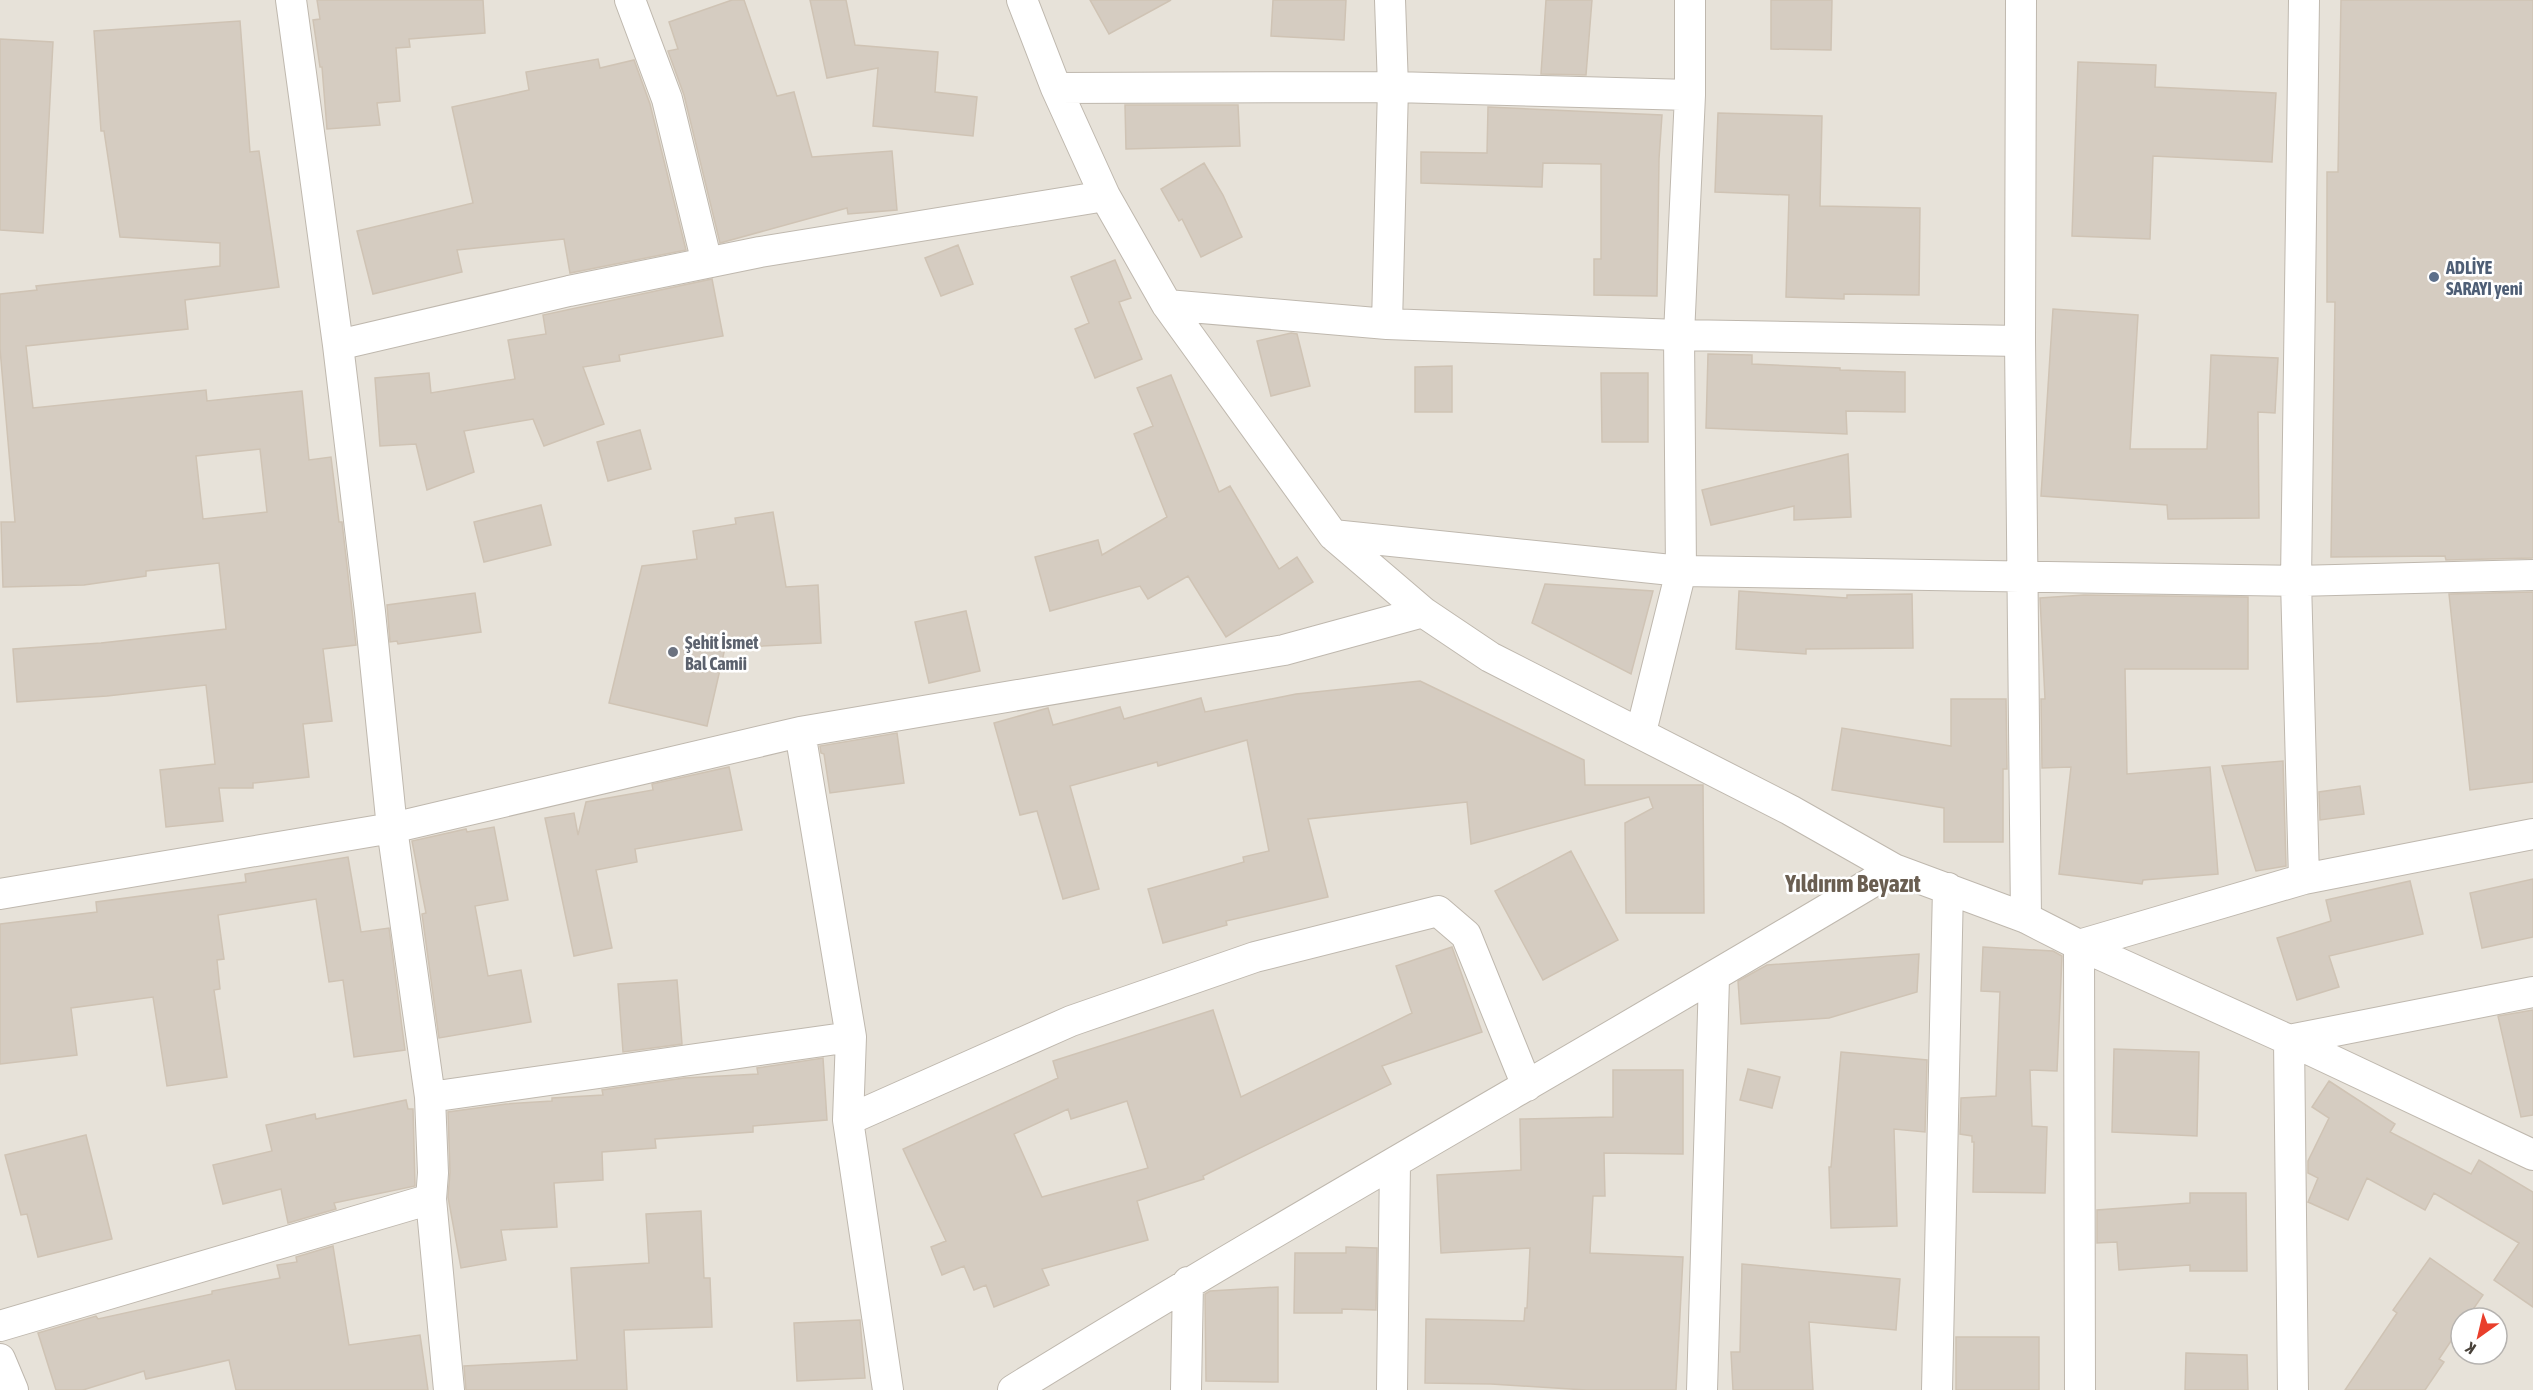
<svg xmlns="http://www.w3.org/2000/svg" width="2533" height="1390" viewBox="0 0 2533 1390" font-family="'Asap Condensed',sans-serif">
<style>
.residential{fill:#e7e2d9;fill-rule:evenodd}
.building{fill:#d5ccc1;stroke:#cfc3b4;stroke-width:1.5;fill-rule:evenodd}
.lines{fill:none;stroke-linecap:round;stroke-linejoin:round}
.street-casing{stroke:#bfb8ae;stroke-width:32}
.street{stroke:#fff;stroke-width:30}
.service-dot{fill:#5c6f8a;stroke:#fff;stroke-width:2}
.worship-dot{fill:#6b7280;stroke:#fff;stroke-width:2}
.labels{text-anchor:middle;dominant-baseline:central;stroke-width:5;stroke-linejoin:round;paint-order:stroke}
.service-label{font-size:18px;font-weight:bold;fill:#4e5e75;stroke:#fff;text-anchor:start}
.worship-label{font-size:18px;font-weight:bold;fill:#5b616d;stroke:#fff;text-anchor:start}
.district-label{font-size:24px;font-weight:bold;fill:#6a5e51;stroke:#fff}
</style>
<rect width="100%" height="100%" fill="#f4f1eb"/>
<path class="residential" d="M 0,0 L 2533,0 L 2533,1390 L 0,1390 ZM 2461,1318 L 2497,1318 L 2497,1354 L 2461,1354 Z"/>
<path class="building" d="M 317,0 L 483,0 L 485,33 L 409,39 L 410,47 L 396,48 L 400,101 L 377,103 L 380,125 L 327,129 L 322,67 L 320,67 L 313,20 L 320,19 Z
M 732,0 L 744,0 L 777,96 L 794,92 L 812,157 L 892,151 L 897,210 L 848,214 L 847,208 L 720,243 L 684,95 L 668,51 L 678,49 L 669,22 Z
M 810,0 L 846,0 L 855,45 L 938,52 L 935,92 L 977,97 L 973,136 L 873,126 L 878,68 L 827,78 Z
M 1090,0 L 1171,0 L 1109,34 Z
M 1273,0 L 1346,0 L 1344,40 L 1271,36 Z
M 1546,0 L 1592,0 L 1586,75 L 1541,74 Z
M 1771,0 L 1832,0 L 1831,50 L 1771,49 Z
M 2341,0 L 2533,0 L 2533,558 L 2446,560 L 2445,556 L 2331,557 L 2335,302 L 2327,302 L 2327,172 L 2338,172 Z
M 240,21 L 250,152 L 259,151 L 279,287 L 185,300 L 188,329 L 26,346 L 33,408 L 206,390 L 207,401 L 302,391 L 309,460 L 331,457 L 339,522 L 342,522 L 356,645 L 323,649 L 332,721 L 303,724 L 309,777 L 253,783 L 253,788 L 219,788 L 223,821 L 166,827 L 160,770 L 215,764 L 206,685 L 107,696 L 17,702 L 13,649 L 101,643 L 226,629 L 219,563 L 146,571 L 146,576 L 84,585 L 3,587 L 1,522 L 15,522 L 0,349 L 0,294 L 37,290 L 36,286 L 220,266 L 220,243 L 120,237 L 104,131 L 101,131 L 94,31 ZM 260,449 L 267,512 L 203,519 L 196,456 Z
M 0,39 L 53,42 L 43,233 L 0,230 Z
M 598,59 L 600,68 L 634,60 L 650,104 L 686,250 L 570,273 L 564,239 L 457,250 L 462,272 L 373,294 L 357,231 L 473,203 L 452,107 L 529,90 L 526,72 Z
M 2078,62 L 2156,65 L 2155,87 L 2276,93 L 2272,162 L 2153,156 L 2150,239 L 2072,236 Z
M 1125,105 L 1238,105 L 1240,146 L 1126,149 Z
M 1488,107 L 1662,115 L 1659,159 L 1657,296 L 1594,295 L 1594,259 L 1601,259 L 1601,164 L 1543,163 L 1542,187 L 1421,183 L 1421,152 L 1487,153 Z
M 1718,113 L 1822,116 L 1820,206 L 1920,208 L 1919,295 L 1844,294 L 1844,299 L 1786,297 L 1789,195 L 1715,192 Z
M 1204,163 L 1223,195 L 1242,237 L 1201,257 L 1182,219 L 1179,221 L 1161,189 Z
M 958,245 L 973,284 L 941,296 L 925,258 Z
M 1115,260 L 1131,298 L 1119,302 L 1142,359 L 1095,378 L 1075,329 L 1089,323 L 1071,277 Z
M 712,279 L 723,336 L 619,355 L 620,361 L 583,367 L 604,424 L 544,446 L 533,419 L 464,431 L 474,472 L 427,490 L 416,444 L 380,446 L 375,378 L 429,373 L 431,393 L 515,379 L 508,340 L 546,334 L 543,315 Z
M 2053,309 L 2138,315 L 2130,449 L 2207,449 L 2211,355 L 2278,358 L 2275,413 L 2258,412 L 2259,518 L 2168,519 L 2167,505 L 2041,496 Z
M 1291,333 L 1297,334 L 1310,386 L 1271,396 L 1257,341 Z
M 1708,354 L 1752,355 L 1752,364 L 1840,368 L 1840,370 L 1905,372 L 1905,412 L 1846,411 L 1847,434 L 1706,428 Z
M 1452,366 L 1452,412 L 1415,412 L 1415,367 Z
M 1601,373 L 1648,373 L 1648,442 L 1602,442 Z
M 1171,375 L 1219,492 L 1230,486 L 1279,569 L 1297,557 L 1313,582 L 1226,637 L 1188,576 L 1148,599 L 1140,586 L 1050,611 L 1035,557 L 1098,540 L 1102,555 L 1167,517 L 1134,434 L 1153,426 L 1137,388 Z
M 640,430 L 651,469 L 608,481 L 597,442 Z
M 1848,454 L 1851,517 L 1794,520 L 1794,506 L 1711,525 L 1702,490 Z
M 541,505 L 551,545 L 484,562 L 474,522 Z
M 773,512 L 786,587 L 818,585 L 821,643 L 725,648 L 707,726 L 609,703 L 642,566 L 697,559 L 693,531 L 736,524 L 735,518 Z
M 1545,584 L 1653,591 L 1631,674 L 1532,623 Z
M 1739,591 L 1847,598 L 1847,595 L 1912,594 L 1913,648 L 1806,649 L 1806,654 L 1736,649 Z
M 2533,592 L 2533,782 L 2470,790 L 2449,594 Z
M 475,593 L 481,632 L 398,644 L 397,641 L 390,642 L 387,605 Z
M 2084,595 L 2248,597 L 2248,669 L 2125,669 L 2127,774 L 2210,767 L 2218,874 L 2143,880 L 2142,884 L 2059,874 L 2071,767 L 2042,768 L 2041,699 L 2045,699 L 2040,598 Z
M 966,611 L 980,671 L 929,683 L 915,622 Z
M 1420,681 L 1584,760 L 1585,785 L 1703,785 L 1704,913 L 1626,913 L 1625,823 L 1653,808 L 1649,797 L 1471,844 L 1467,802 L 1308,819 L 1328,897 L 1226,921 L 1227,925 L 1163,943 L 1148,889 L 1244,862 L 1243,857 L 1269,851 L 1247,740 L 1158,766 L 1157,762 L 1070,786 L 1099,889 L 1063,899 L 1037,811 L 1020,815 L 994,723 L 1048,708 L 1053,725 L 1120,707 L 1124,719 L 1201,698 L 1205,712 L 1296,694 Z
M 1951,699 L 2006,699 L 2007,769 L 2003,769 L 2003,842 L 1944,842 L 1944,808 L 1832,790 L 1842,728 L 1951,746 Z
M 897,733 L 904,783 L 830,793 L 824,754 L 821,753 L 820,746 Z
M 2283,761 L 2286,866 L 2256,871 L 2222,766 Z
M 729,767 L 742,830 L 635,849 L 637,862 L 596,870 L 612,948 L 574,956 L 545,818 L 574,813 L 578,835 L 586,802 L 653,790 L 652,784 Z
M 2360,786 L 2364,814 L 2320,820 L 2319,792 Z
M 494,827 L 508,900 L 475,906 L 488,976 L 521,970 L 531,1022 L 439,1038 L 422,914 L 426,913 L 412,841 L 466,829 L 467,832 Z
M 1571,851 L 1618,940 L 1543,980 L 1495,891 Z
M 348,857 L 361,932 L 389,928 L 405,1050 L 354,1057 L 343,980 L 329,982 L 316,899 L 218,915 L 224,959 L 217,960 L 220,989 L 214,990 L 227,1077 L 167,1086 L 153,997 L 71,1008 L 77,1055 L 0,1064 L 0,924 L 97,912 L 96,902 L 246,882 L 245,874 Z
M 2533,879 L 2533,937 L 2482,948 L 2470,893 Z
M 2410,881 L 2423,934 L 2329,956 L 2339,987 L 2297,1000 L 2277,938 L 2331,921 L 2326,900 Z
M 1452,947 L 1482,1032 L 1382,1066 L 1391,1084 L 1203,1176 L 1204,1179 L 1137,1201 L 1148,1240 L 1042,1269 L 1049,1285 L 994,1307 L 986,1285 L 974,1290 L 964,1266 L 942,1275 L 931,1247 L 946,1241 L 903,1149 L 1058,1078 L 1053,1061 L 1213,1010 L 1241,1097 L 1412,1013 L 1396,966 ZM 1127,1101 L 1148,1168 L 1042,1197 L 1014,1134 L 1068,1109 L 1071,1119 Z
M 1983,947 L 2053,951 L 2062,956 L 2057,1071 L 2030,1070 L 2032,1126 L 2047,1127 L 2045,1193 L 1973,1192 L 1974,1142 L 1972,1142 L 1972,1136 L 1960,1134 L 1961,1098 L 1996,1096 L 2000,992 L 1981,991 Z
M 1919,954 L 1917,992 L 1829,1018 L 1741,1024 L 1738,981 L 1767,965 Z
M 677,980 L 682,1044 L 623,1052 L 618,984 Z
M 2533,1010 L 2533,1115 L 2521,1117 L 2498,1016 Z
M 2114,1049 L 2199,1052 L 2197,1136 L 2112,1132 Z
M 1841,1052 L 1927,1060 L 1925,1132 L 1894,1129 L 1897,1226 L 1831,1228 L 1829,1167 L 1831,1167 Z
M 823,1058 L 827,1120 L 753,1126 L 753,1132 L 655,1139 L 656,1148 L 602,1152 L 603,1180 L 554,1183 L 557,1227 L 501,1230 L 506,1260 L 461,1268 L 448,1197 L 450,1172 L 448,1112 L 506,1104 L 552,1101 L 552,1098 L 603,1095 L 602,1090 L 684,1078 L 758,1074 L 757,1068 Z
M 1748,1069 L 1780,1077 L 1772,1108 L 1740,1100 Z
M 1613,1070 L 1683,1070 L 1683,1154 L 1604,1153 L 1605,1196 L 1593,1196 L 1590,1253 L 1683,1257 L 1676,1390 L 1586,1390 L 1491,1384 L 1425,1383 L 1426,1319 L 1524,1321 L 1525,1308 L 1527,1308 L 1530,1248 L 1441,1253 L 1437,1175 L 1521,1170 L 1520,1119 L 1613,1117 Z
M 2329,1081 L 2395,1124 L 2390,1132 L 2471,1174 L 2479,1160 L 2533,1192 L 2533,1307 L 2494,1280 L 2519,1243 L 2434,1193 L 2425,1210 L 2367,1178 L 2348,1220 L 2308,1202 L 2318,1178 L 2308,1173 L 2308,1161 L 2329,1118 L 2312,1107 Z
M 406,1100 L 408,1109 L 413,1109 L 415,1186 L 334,1203 L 336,1209 L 288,1223 L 281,1189 L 223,1204 L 213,1165 L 272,1151 L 266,1125 L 315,1114 L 316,1119 Z
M 86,1135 L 112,1239 L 38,1257 L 27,1214 L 21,1215 L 5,1155 Z
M 2190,1193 L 2246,1193 L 2247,1271 L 2190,1271 L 2190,1265 L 2119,1270 L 2117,1242 L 2097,1243 L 2097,1210 L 2190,1203 Z
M 701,1211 L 704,1278 L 710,1278 L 712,1327 L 624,1330 L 627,1390 L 466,1390 L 464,1366 L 577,1360 L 571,1268 L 649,1263 L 646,1214 Z
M 333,1246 L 349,1345 L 420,1335 L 428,1390 L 236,1390 L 229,1360 L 146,1379 L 144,1371 L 83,1390 L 56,1390 L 38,1333 L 96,1316 L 98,1319 L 212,1294 L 212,1291 L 280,1278 L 277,1265 L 297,1262 L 296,1257 Z
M 1346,1247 L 1377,1248 L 1376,1310 L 1342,1309 L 1342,1313 L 1294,1313 L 1295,1253 L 1346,1253 Z
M 2430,1258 L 2483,1295 L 2467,1318 L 2461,1318 L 2461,1326 L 2439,1359 L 2444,1362 L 2425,1390 L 2345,1390 L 2397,1313 L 2393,1310 Z
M 1742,1264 L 1900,1279 L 1896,1330 L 1809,1322 L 1813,1390 L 1733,1390 L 1731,1352 L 1740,1352 Z
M 1278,1287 L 1278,1382 L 1206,1381 L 1205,1294 L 1210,1291 Z
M 860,1320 L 865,1378 L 797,1381 L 794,1323 Z
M 1956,1337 L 2039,1337 L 2039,1390 L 1956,1390 Z
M 2186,1353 L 2247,1355 L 2248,1390 L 2185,1390 Z"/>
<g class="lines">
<g class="street-casing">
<path id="street" d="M 291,0 L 338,345 L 370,612 L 392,828 L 430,1097 L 433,1173 L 431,1199 L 449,1390
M 630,0 L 667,99 L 707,263
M 1022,0 L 1056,88 L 1105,196 L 1167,305 L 1333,535 L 1423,612 L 1490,657 L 1790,810 L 1894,869 L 2026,918 L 2079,945 L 2289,1040 L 2533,1155
M 2021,0 L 2020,341 L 2026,918
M 1056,88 L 1393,87 L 1690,95
M 1167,305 L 1387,324 L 1679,335 L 2020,341
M 1387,324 L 1393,87 L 1390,0
M 338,345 L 569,291 L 760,252 L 1105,196
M 1333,535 L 1681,571 L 2296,581 L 2533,575
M 800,732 L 851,1037 L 848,1120 L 888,1390
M 1641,732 L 1681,571 L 1679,335 L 1690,95 L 1690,0
M 2304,879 L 2296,581 L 2304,0
M 0,894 L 392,828 L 800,732 L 1284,650 L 1423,612
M 430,1097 L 851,1037
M 848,1120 L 1071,1021 L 1255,957 L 1438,911 L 1466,935 L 1527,1086
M 0,1326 L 431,1199
M 0,1359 L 13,1390
M 1013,1390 C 1303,1211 1602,1045 1894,869
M 1186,1390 L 1188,1282
M 1392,1390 L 1395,1163
M 1702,1390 L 1714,978
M 1937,1390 L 1948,888
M 2080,1390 L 2079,945 L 2304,879 L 2533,834
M 2293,1390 L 2289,1040 L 2533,992"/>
</g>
<use href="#street" class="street"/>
</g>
<circle class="service-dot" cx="2434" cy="277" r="6"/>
<circle class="worship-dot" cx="673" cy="652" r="6"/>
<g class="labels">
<g class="service-label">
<text x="2446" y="267">ADLİYE<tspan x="2446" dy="21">SARAYI yeni</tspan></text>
</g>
<g class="worship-label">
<text x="685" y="642">Şehit İsmet<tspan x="685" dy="21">Bal Camii</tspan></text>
</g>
<g class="district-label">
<text x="1853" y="883">Yıldırım Beyazıt</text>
</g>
</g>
<g transform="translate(2479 1336) rotate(214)"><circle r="28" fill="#ffffff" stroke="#b6b3b0" stroke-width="1.5"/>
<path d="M0-4.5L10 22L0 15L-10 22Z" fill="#e93f2c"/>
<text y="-9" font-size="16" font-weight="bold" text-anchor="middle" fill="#484139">K</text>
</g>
</svg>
